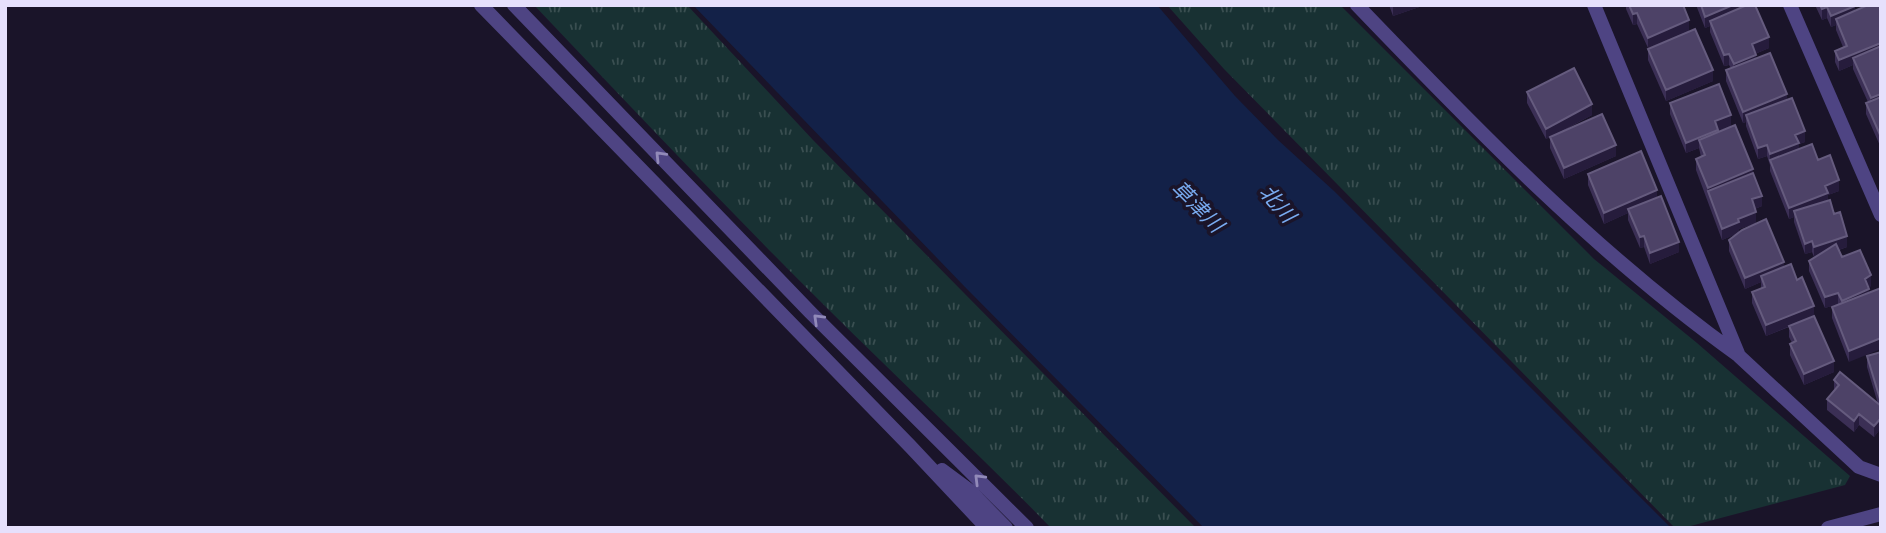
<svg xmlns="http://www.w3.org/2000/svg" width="1886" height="533" viewBox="0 0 1886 533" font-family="'Golos Text','Noto Sans JP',sans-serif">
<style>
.grass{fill:url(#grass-tufts)}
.water{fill:#132148}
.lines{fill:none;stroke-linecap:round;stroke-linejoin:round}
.street{stroke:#4e4483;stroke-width:14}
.wall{fill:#3b2f55}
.shaded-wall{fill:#261c3c}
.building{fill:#4d4267;stroke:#655b7e;stroke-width:2}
.oneway{stroke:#928ab9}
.labels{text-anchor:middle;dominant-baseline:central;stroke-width:7;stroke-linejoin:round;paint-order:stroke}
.water-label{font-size:21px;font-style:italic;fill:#79abf0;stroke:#1a1429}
</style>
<defs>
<pattern id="grass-tufts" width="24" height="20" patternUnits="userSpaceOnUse" patternTransform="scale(1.75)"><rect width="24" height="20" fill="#183133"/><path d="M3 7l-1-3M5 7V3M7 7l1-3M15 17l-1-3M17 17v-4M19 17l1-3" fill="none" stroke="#3a4f51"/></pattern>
</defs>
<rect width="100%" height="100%" fill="#1a1429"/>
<path class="grass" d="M 534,5 L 687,5 L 813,140 L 1196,528 L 1051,528 C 996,471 938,417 881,361 C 762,246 648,125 534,5 Z
M 1167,5 L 1340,5 L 1594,259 L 1697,343 L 1850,476 L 1845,485 L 1683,528 L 1675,528 L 1224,69 Z"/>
<path class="water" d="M 693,5 L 1157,5 L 1235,96 L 1278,140 L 1334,191 L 1671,528 L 1204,528 L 965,287 Z"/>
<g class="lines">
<path class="street" d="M 481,5 L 910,446 L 987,528
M 514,5 L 810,312 L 1027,528
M 1357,5 C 1476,129 1598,255 1738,355
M 1594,5 L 1739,356 L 1859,467 L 1881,475
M 1790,5 L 1881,215
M 942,470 L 969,490 L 1006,528
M 1828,528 L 1881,514"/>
</g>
<path class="wall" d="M 1389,5 L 1425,5 L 1393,16 Z
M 1626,5 L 1683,5 L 1689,31 L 1648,48 L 1637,24 L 1633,25 L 1626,9 Z
M 1696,5 L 1755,5 L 1769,48 L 1755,54 L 1756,58 L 1787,100 L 1805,142 L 1799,144 L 1799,149 L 1818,160 L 1839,191 L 1828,195 L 1828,200 L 1847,247 L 1839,250 L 1842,257 L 1871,286 L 1869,287 L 1849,362 L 1832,318 L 1832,307 L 1838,305 L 1838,304 L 1825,308 L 1809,271 L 1809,261 L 1814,257 L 1812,252 L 1805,254 L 1794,222 L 1794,217 L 1789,219 L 1770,171 L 1770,165 L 1767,156 L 1758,159 L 1746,126 L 1746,122 L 1743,123 L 1726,81 L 1726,70 L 1731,68 L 1729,65 L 1724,66 L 1710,32 L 1710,26 L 1705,28 Z
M 1815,5 L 1855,5 L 1855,11 L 1881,6 L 1881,148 L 1866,114 L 1866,103 L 1868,102 L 1853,69 L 1853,65 L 1839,71 L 1835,62 L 1835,51 L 1843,47 L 1836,30 L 1836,25 L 1831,27 L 1827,18 L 1822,20 Z
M 1648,49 L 1713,81 L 1666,101 L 1648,60 Z
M 1527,92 L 1592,115 L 1555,135 L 1616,156 L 1564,179 L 1550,148 L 1550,137 L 1546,139 L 1527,103 Z
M 1670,103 L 1731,126 L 1718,131 L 1718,132 L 1753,175 L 1762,206 L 1755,209 L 1756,223 L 1739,229 L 1739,232 L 1784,267 L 1814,316 L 1834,372 L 1804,385 L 1790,355 L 1790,344 L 1792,343 L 1789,337 L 1789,327 L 1766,336 L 1752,303 L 1752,292 L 1761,288 L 1761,282 L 1745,289 L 1729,251 L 1729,240 L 1736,234 L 1722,240 L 1696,170 L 1696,159 L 1701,157 L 1699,148 L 1686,153 L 1670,114 Z
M 1588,174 L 1657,197 L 1679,252 L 1650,264 L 1644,247 L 1640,248 L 1628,220 L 1628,213 L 1604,224 L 1588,185 Z
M 1881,352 L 1881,428 L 1874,437 L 1859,425 L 1854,432 L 1827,410 L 1827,399 L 1834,391 L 1834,380 L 1878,404 L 1867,367 L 1867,356 Z"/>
<path class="shaded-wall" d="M 1393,5 L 1425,5 L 1393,16 Z
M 1733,5 L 1754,5 L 1710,21 L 1710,26 L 1705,28 L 1705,17 Z
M 1855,6 L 1855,17 L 1836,19 L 1836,25 L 1831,27 L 1831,16 Z
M 1827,7 L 1827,18 L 1822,20 L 1822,9 Z
M 1637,13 L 1637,24 L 1633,25 L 1633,14 Z
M 1689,20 L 1689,31 L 1648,48 L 1648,38 Z
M 1769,37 L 1769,48 L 1752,55 L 1752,44 Z
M 1881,43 L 1881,53 L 1853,58 L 1853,65 L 1839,71 L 1839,60 Z
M 1729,54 L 1729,65 L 1724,66 L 1724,55 Z
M 1756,55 L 1756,65 L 1734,75 L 1734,64 Z
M 1713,70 L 1713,81 L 1666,101 L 1666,90 Z
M 1787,94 L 1787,105 L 1746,115 L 1746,122 L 1743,123 L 1743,112 Z
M 1881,94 L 1881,105 L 1871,109 L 1871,98 Z
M 1592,104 L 1592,115 L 1546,139 L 1546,129 Z
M 1731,115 L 1731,126 L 1718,131 L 1718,141 L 1699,140 L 1699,148 L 1686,153 L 1686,143 L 1715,121 Z
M 1805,131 L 1805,142 L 1799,144 L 1799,154 L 1770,161 L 1770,154 L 1795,135 Z
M 1616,145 L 1616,156 L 1564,179 L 1564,168 Z
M 1767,145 L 1767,156 L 1758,159 L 1758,148 Z
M 1753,169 L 1753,180 L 1708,191 L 1708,188 Z
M 1839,180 L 1839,191 L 1828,195 L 1828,203 L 1794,211 L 1794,217 L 1789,219 L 1789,208 L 1825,186 Z
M 1657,190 L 1657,201 L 1628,209 L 1628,213 L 1604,224 L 1604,213 Z
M 1762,196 L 1762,206 L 1752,210 L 1752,199 Z
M 1756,212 L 1756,223 L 1739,229 L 1739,233 L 1722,240 L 1722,229 L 1738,219 Z
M 1644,236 L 1644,247 L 1640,248 L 1640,237 Z
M 1847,236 L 1847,247 L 1814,258 L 1814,247 Z
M 1812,241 L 1812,252 L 1805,254 L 1805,244 Z
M 1679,242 L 1679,252 L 1650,264 L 1650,253 Z
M 1784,262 L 1784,272 L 1761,276 L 1761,282 L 1745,289 L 1745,278 Z
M 1871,275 L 1871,286 L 1865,289 L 1865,279 Z
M 1869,289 L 1869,300 L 1842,312 L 1842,301 Z
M 1838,293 L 1838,304 L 1825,308 L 1825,297 Z
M 1814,306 L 1814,316 L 1766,336 L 1766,325 Z
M 1881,338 L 1881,349 L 1849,362 L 1849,351 Z
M 1834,361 L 1834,372 L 1804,385 L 1804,374 Z
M 1859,414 L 1859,425 L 1854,432 L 1854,421 Z
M 1881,418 L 1881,428 L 1874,437 L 1874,426 Z"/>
<path class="building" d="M 1629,5 L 1683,5 L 1689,20 L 1648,38 L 1637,13 L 1633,14 Z
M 1701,5 L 1733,5 L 1705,17 Z
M 1747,5 L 1755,5 L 1769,37 L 1752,44 L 1756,55 L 1734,64 L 1729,54 L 1724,55 L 1710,21 Z
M 1820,5 L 1855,5 L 1855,6 L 1831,16 L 1827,7 L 1822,9 Z
M 1868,5 L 1880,5 L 1881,6 L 1881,43 L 1839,60 L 1835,51 L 1847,46 L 1836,19 Z
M 1695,29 L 1713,70 L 1666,90 L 1648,49 Z
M 1881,46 L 1881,94 L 1871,98 L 1853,58 Z
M 1770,53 L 1787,94 L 1743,112 L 1726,70 Z
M 1574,68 L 1592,104 L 1546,129 L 1527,92 Z
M 1719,84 L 1731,115 L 1715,121 L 1718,130 L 1686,143 L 1670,103 Z
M 1881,97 L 1881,137 L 1866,103 Z
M 1792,98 L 1805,131 L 1795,135 L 1799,143 L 1770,154 L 1767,145 L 1758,148 L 1746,115 Z
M 1602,114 L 1616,145 L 1564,168 L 1550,137 Z
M 1735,125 L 1753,169 L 1708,188 L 1696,159 L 1705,155 L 1699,140 Z
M 1812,144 L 1818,160 L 1830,155 L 1839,180 L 1825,186 L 1828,193 L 1789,208 L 1770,160 Z
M 1641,151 L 1657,190 L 1604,213 L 1588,174 Z
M 1753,173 L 1762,196 L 1752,199 L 1756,212 L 1738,219 L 1739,222 L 1722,229 L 1708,191 Z
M 1661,196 L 1679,242 L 1650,253 L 1644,236 L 1640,237 L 1628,209 Z
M 1830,200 L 1834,214 L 1840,212 L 1847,236 L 1814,247 L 1812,241 L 1805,244 L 1794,211 Z
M 1766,219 L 1784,262 L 1745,278 L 1729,240 L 1742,230 Z
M 1836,244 L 1842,257 L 1860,250 L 1871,275 L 1865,279 L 1869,289 L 1842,301 L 1838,293 L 1825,297 L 1809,261 Z
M 1791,264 L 1797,280 L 1802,277 L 1814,306 L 1766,325 L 1752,292 L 1765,287 L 1761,276 Z
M 1881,288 L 1881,338 L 1849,351 L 1832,307 Z
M 1814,316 L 1834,361 L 1804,374 L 1790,344 L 1796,341 L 1789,326 Z
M 1881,352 L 1881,399 L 1880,399 L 1867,356 Z
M 1840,372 L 1881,406 L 1881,418 L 1874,426 L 1859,414 L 1854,421 L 1827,399 L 1839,385 L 1834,380 Z"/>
<defs><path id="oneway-chevron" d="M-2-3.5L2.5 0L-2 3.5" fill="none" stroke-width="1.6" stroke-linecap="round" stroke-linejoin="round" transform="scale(1.75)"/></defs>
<g class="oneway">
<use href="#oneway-chevron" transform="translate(660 156) rotate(-134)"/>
<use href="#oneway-chevron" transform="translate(818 319) rotate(-136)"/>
<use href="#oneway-chevron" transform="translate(979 479) rotate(-135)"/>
</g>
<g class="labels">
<g class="water-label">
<text transform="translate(1278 203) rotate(49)">北川</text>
<text transform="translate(1198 206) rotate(45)">草津川</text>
</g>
</g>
<rect width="1886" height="533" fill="none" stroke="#e6e0fc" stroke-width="14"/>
</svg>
